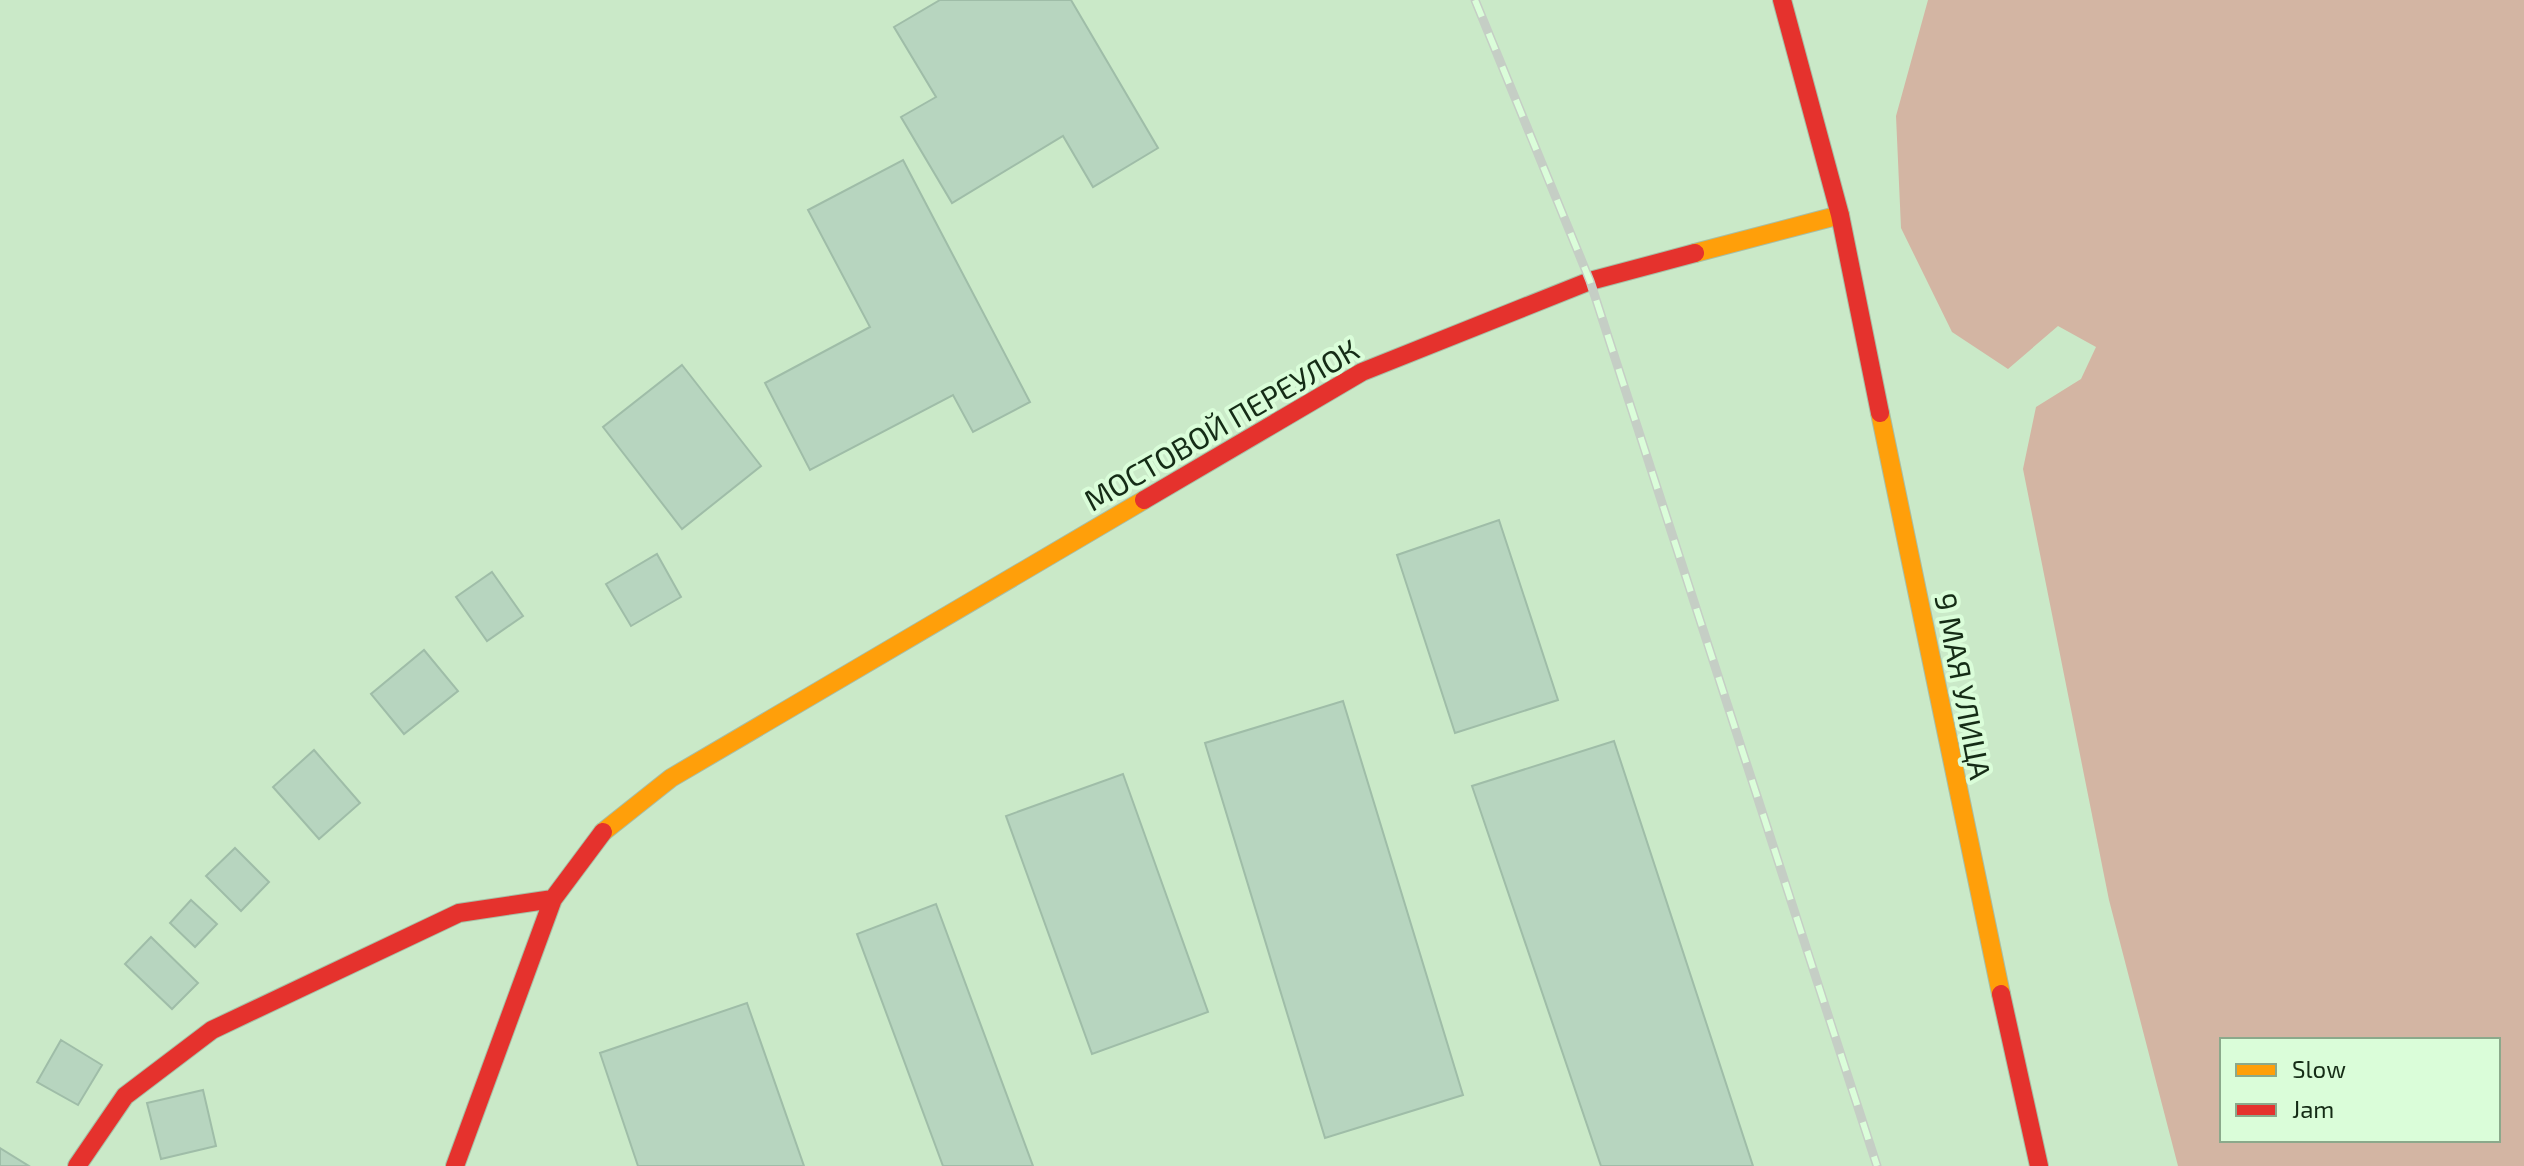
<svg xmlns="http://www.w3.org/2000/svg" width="2524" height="1166" viewBox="0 0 2524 1166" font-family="'Exo 2',sans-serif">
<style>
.forest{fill:#d3b5a3;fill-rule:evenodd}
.building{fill:#b7d5bf;stroke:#9fbda8;stroke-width:2}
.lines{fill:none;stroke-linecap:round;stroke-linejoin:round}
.slow-casing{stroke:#a7bfa6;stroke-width:20}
.jam-casing{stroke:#a7bfa6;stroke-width:20}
.slow{stroke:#ff9f0a;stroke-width:18}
.jam{stroke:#e5322d;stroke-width:18}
.rail-casing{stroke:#c5cec5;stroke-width:9}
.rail{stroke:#dafdd9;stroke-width:6;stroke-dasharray:18;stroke-linecap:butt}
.labels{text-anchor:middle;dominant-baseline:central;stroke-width:8;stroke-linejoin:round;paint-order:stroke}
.street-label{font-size:30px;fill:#152c16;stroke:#dafdd9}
</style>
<rect width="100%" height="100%" fill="#cae9c8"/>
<path class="forest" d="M 1928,0 L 2524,0 L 2524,1166 L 2178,1166 L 2109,900 L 2023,469 L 2036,407 L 2081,379 L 2096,347 L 2058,326 L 2008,369 L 1952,332 L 1901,228 L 1896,116 ZM 2222,1040 L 2498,1040 L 2498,1140 L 2222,1140 Z"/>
<path class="building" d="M 940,0 L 1071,0 L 1158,148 L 1093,187 L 1063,136 L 952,203 L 901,117 L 936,97 L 894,27 Z
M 903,160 L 1030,402 L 973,432 L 953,395 L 810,470 L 765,383 L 870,327 L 808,210 Z
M 682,365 L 761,466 L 682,529 L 603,427 Z
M 1499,520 L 1558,700 L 1455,733 L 1397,555 Z
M 657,554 L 681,597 L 631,626 L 606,584 Z
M 492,572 L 523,616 L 487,641 L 456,597 Z
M 424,650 L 458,691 L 404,734 L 371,694 Z
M 1343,701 L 1463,1095 L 1325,1138 L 1205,743 Z
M 1614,741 L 1753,1166 L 1601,1166 L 1472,786 Z
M 314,750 L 360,803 L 319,839 L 273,787 Z
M 1123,774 L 1208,1012 L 1092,1054 L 1006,816 Z
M 235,848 L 269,882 L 241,911 L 206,876 Z
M 191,900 L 217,924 L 195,947 L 170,923 Z
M 936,904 L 1033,1166 L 943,1166 L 857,934 Z
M 151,937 L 198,983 L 172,1009 L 125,964 Z
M 747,1003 L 804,1166 L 638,1166 L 600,1053 Z
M 61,1040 L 102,1065 L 78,1105 L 37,1082 Z
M 203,1090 L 216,1146 L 161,1159 L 147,1103 Z
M 0,1148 L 29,1166 L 0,1166 Z"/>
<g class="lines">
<g class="slow-casing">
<path id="slow" d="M 1695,253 L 1840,215
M 1880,413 L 2001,994
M 603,832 L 671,778 L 1144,500"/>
</g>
<g class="jam-casing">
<path id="jam" d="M 1782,0 L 1840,215 L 1880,413
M 1144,500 L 1362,372 L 1590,281 L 1695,253
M 2001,994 L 2039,1166
M 77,1166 L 125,1096 L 212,1030 L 459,913 L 553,899
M 455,1166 L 553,899 L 603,832"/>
</g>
<use href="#slow" class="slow"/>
<use href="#jam" class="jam"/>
<g class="rail-casing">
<path id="rail" d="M 1475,0 L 1590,281 L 1877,1166"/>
</g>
<use href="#rail" class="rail"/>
</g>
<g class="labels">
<g class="street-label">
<text transform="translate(1221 424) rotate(-30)">МОСТОВОЙ ПЕРЕУЛОК</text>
<text transform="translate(1964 686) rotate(79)">9 МАЯ УЛИЦА</text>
</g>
</g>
<rect x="2220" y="1038" width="280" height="104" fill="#dafdd9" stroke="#8ba98b" stroke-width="2"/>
<rect x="2236" y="1064" width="40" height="12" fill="#ff9f0a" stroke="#8ba98b" stroke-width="2"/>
<text x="2292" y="1078" font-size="24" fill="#152c16">Slow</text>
<rect x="2236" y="1104" width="40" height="12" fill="#e5322d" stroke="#8ba98b" stroke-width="2"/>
<text x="2292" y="1118" font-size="24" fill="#152c16">Jam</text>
</svg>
